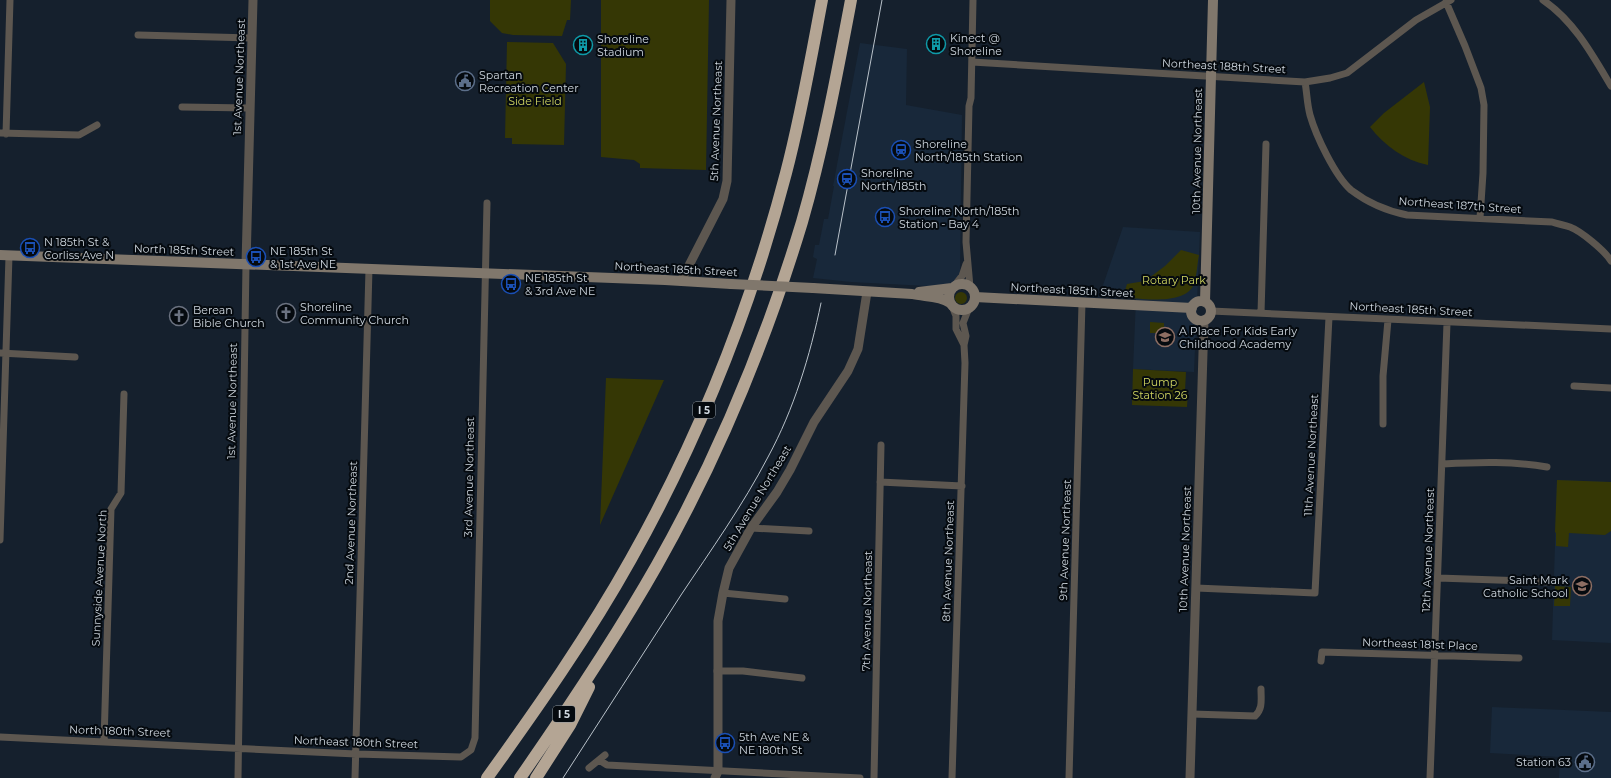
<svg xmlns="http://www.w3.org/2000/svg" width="1611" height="778" viewBox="0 0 1611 778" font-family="Montserrat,sans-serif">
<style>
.built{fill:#18283a}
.green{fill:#353705}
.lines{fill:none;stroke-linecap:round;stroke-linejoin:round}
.minor{stroke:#5d5750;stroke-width:7}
.tertiary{stroke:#5d5750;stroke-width:9}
.secondary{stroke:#80776c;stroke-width:10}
.motorway{stroke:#b4a594;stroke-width:12}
.tram{stroke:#b9c2ca;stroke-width:1}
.secondary-bridge{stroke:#80776c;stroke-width:10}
.labels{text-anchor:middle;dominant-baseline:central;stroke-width:4;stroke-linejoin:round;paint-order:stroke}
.shield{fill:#050a0f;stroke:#929aa1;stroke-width:1}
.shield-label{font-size:10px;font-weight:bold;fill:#cfd7df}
.poi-label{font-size:11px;fill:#cfd7df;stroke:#050a0f;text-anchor:start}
.street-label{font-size:11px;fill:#cfd7df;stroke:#050a0f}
.park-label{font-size:11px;fill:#d1d661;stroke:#050a0f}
</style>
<rect width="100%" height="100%" fill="#15202d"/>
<path class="built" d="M 860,43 L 907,49 L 906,105 L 962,115 L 960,274 L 953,284 L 946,287 L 851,282 L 813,278 L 817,259 L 813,257 L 815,245 L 819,245 L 824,219 L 828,219 L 834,186 L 833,186 Z
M 1123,227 L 1200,232 L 1194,372 L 1133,369 L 1136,299 L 1100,294 Z
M 1557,480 L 1611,482 L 1611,643 L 1552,640 Z
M 1492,707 L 1611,712 L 1611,778 L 1559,778 L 1560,757 L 1490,753 Z"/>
<path class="green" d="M 490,0 L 571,0 L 570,20 L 567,20 L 562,36 L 513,35 L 502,33 L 490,21 Z
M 601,0 L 709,0 L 706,170 L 640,168 L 640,164 L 634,160 L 601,157 Z
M 507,42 L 553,43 L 566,64 L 564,145 L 512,144 L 512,138 L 505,138 Z
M 1424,82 L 1430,107 L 1428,165 C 1404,160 1385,146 1370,127 L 1384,113 Z
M 1181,250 L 1199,255 C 1197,265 1197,277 1193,286 C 1183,305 1141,299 1123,297 L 1127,284 L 1145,281 L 1165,266 Z
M955 298a6 6 0 1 1 12 0a6 6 0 1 1-12 0Z
M 1150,322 L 1164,323 L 1164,333 L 1150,333 Z
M 1133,369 L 1186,372 L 1185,391 L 1188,392 L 1187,407 L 1132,405 Z
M 606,378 L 664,380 L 600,525 Z
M 1557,480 L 1611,482 L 1611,531 L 1605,535 L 1569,533 L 1568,547 L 1556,546 L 1556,533 L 1555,532 Z
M 1555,586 L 1571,587 L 1570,606 L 1554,606 Z"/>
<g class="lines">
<path class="minor" d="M 1543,0 C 1574,21 1592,54 1611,86
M 1446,2 L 1465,46 L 1481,88 L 1484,105 L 1483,173 L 1480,218
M 138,35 L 252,38
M 972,62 L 1305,82 L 1330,78 L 1347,73 L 1416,20 L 1451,0
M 1305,82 C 1307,93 1307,104 1310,115 C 1316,136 1335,176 1351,190 C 1368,203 1387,211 1407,215 L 1552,222 C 1558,224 1564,225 1570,227 C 1581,231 1605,251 1611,261
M 182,107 L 250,108
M 0,133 L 79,135 L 97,125
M 6,134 L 10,0
M 955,285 L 962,276 L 966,264
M 970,287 L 966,242 L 969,106 L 971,98 L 973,0
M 952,306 L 956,316 L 956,329 L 964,345
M 1211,311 L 1611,329
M 1261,313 L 1266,144
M 0,353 L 75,357
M 1574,386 L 1611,388
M 1383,424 L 1383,376 L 1388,320
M 1443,464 C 1478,462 1513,461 1547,467
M 880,482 L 962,486
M 751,528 L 809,531
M 0,540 L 9,256
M 1438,578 L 1551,582
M 1196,588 L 1315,593 L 1329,317
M 723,593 L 785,599
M 1321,661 L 1322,652 L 1519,658
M 717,671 L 743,671 L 802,678
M 1192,714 L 1255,716 C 1263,709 1261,700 1261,689
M 0,737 L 356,754 L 461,757 L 471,750 L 475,738 L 487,203
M 104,741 L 111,509 L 121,493 L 124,394
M 599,760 L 607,765 L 860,778
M 589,768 L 605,755
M 238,778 L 246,264
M 355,778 L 369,269
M 874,778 L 881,445
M 952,778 L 965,363 L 964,345 L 966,336 L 963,323 L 969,308
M 1069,778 L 1082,303
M 1430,778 L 1447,323"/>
<path class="tertiary" d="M 246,264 L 253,0
M 681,281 L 723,199 L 727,181 L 731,0
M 715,778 L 718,771 L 718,621 L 723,593 L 729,568 L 751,528 L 777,492 L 790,470 L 814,422 L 848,371 L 858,349 L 867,292
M 1190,778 L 1204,320"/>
<path class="secondary" d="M 0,255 L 665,280 L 731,284
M949 297a13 13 0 1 1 26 0a13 13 0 1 1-26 0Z
M 813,288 L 912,294 C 924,297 939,295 950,303
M 919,292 L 952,288
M 975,297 L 1192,308
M1191 311a10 10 0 1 1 20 0a10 10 0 1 1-20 0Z
M 1205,302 L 1213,0"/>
<path class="motorway" d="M 487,778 C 538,707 588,636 631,559 C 699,438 751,307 786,173 C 801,116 811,58 822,0
M 520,778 C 568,709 615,639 657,565 C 718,457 766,341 802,222 C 823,149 837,74 851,0
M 536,778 L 570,725 L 589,687"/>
<path class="tram" d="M 835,255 L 882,0
M 563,778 C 602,717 642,656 681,595 C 711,550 743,505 768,457 C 794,409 810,356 821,303"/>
<path class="secondary-bridge" d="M 731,284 L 813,288"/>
</g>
<defs>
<g id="building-ring" transform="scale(1)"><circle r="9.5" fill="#050a0f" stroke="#0f9aa8" stroke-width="1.5"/><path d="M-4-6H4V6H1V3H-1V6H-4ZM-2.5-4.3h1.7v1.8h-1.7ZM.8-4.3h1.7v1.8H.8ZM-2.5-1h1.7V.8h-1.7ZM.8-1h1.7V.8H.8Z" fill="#0f9aa8"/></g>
<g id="civic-ring" transform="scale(1)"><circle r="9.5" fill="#050a0f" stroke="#5c6f8a" stroke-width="1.5"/><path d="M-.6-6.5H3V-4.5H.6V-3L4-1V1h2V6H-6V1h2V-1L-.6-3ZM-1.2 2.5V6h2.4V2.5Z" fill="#5c6f8a"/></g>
<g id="station-ring" transform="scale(1)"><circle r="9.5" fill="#050a0f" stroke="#1a4fb4" stroke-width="1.5"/><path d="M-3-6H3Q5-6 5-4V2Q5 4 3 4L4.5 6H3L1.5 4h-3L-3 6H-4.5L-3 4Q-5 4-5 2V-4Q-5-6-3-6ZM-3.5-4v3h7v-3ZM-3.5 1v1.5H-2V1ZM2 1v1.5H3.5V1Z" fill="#1a4fb4"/></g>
<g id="bus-ring" transform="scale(1)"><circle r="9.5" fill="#050a0f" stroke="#1a4fb4" stroke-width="1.5"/><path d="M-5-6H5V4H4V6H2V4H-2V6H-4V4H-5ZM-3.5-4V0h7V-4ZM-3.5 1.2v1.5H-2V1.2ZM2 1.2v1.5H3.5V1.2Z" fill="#1a4fb4"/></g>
<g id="church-ring" transform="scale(1)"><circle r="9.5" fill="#050a0f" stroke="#6b7280" stroke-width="1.5"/><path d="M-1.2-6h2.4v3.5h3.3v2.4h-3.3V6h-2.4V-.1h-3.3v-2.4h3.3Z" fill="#6b7280"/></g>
<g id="school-ring" transform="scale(1)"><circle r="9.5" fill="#050a0f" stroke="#8d6e63" stroke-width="1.5"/><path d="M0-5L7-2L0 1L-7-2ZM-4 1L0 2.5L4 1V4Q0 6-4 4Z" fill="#8d6e63"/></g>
</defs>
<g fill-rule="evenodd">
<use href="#building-ring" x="936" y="44"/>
<use href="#building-ring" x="583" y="45"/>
<use href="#civic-ring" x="465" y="81"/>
<use href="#station-ring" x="901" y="150"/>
<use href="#station-ring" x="847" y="179"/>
<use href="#bus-ring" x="885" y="217"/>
<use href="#bus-ring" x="30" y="248"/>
<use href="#bus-ring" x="256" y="257"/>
<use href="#bus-ring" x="511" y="284"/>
<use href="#church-ring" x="286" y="313"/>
<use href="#church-ring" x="179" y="316"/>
<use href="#school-ring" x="1165" y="337"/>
<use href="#school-ring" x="1582" y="586"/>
<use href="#bus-ring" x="725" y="743"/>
<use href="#civic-ring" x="1585" y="762"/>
</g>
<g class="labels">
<g class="shield">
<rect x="693" y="402" width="22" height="16" rx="3"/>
<rect x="553" y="706" width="22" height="16" rx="3"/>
</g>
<g class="shield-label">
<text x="704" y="410">I 5</text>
<text x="564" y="714">I 5</text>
</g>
<g class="poi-label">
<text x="950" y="38">Kinect @<tspan x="950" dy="13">Shoreline</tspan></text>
<text x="597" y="39">Shoreline<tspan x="597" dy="13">Stadium</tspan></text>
<text x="479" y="75">Spartan<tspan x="479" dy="13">Recreation Center</tspan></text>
<text x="915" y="144">Shoreline<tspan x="915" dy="13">North/185th Station</tspan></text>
<text x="861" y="173">Shoreline<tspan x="861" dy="13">North/185th</tspan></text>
<text x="899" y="211">Shoreline North/185th<tspan x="899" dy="13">Station - Bay 4</tspan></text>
<text x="44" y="242">N 185th St &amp;<tspan x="44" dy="13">Corliss Ave N</tspan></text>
<text x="270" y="251">NE 185th St<tspan x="270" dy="13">&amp; 1st Ave NE</tspan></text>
<text x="525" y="278">NE 185th St<tspan x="525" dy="13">&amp; 3rd Ave NE</tspan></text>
<text x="300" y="307">Shoreline<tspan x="300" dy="13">Community Church</tspan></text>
<text x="193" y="310">Berean<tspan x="193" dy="13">Bible Church</tspan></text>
<text x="1179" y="331">A Place For Kids Early<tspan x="1179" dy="13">Childhood Academy</tspan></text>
<text x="1568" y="580" text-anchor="end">Saint Mark<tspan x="1568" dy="13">Catholic School</tspan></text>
<text x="739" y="737">5th Ave NE &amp;<tspan x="739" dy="13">NE 180th St</tspan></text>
<text x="1571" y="762" text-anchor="end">Station 63</text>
</g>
<g class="street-label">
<text transform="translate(1224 66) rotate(3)">Northeast 188th Street</text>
<text transform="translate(239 77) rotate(-88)">1st Avenue Northeast</text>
<text transform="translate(716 121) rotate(-88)">5th Avenue Northeast</text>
<text transform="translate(1197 151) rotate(-89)">10th Avenue Northeast</text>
<text transform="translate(1460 205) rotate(4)">Northeast 187th Street</text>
<text transform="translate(184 250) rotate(2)">North 185th Street</text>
<text transform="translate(676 269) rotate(3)">Northeast 185th Street</text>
<text transform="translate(1072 290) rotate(3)">Northeast 185th Street</text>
<text transform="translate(1411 309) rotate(3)">Northeast 185th Street</text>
<text transform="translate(232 401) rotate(-89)">1st Avenue Northeast</text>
<text transform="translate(1311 455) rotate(-87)">11th Avenue Northeast</text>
<text transform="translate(469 477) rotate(-89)">3rd Avenue Northeast</text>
<text transform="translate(757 498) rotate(-59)">5th Avenue Northeast</text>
<text transform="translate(351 523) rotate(-88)">2nd Avenue Northeast</text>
<text transform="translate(1065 540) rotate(-88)">9th Avenue Northeast</text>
<text transform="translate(1185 549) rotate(-88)">10th Avenue Northeast</text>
<text transform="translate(1428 550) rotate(-88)">12th Avenue Northeast</text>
<text transform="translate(948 561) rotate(-88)">8th Avenue Northeast</text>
<text transform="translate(99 578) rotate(-87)">Sunnyside Avenue North</text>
<text transform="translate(867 611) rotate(-89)">7th Avenue Northeast</text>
<text transform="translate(1420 644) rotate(2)">Northeast 181st Place</text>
<text transform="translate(120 731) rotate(2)">North 180th Street</text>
<text transform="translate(356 742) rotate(2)">Northeast 180th Street</text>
</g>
<g class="park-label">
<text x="535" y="101">Side Field</text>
<text x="1174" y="280">Rotary Park</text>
<text x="1160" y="382">Pump<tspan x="1160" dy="13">Station 26</tspan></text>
</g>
</g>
</svg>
